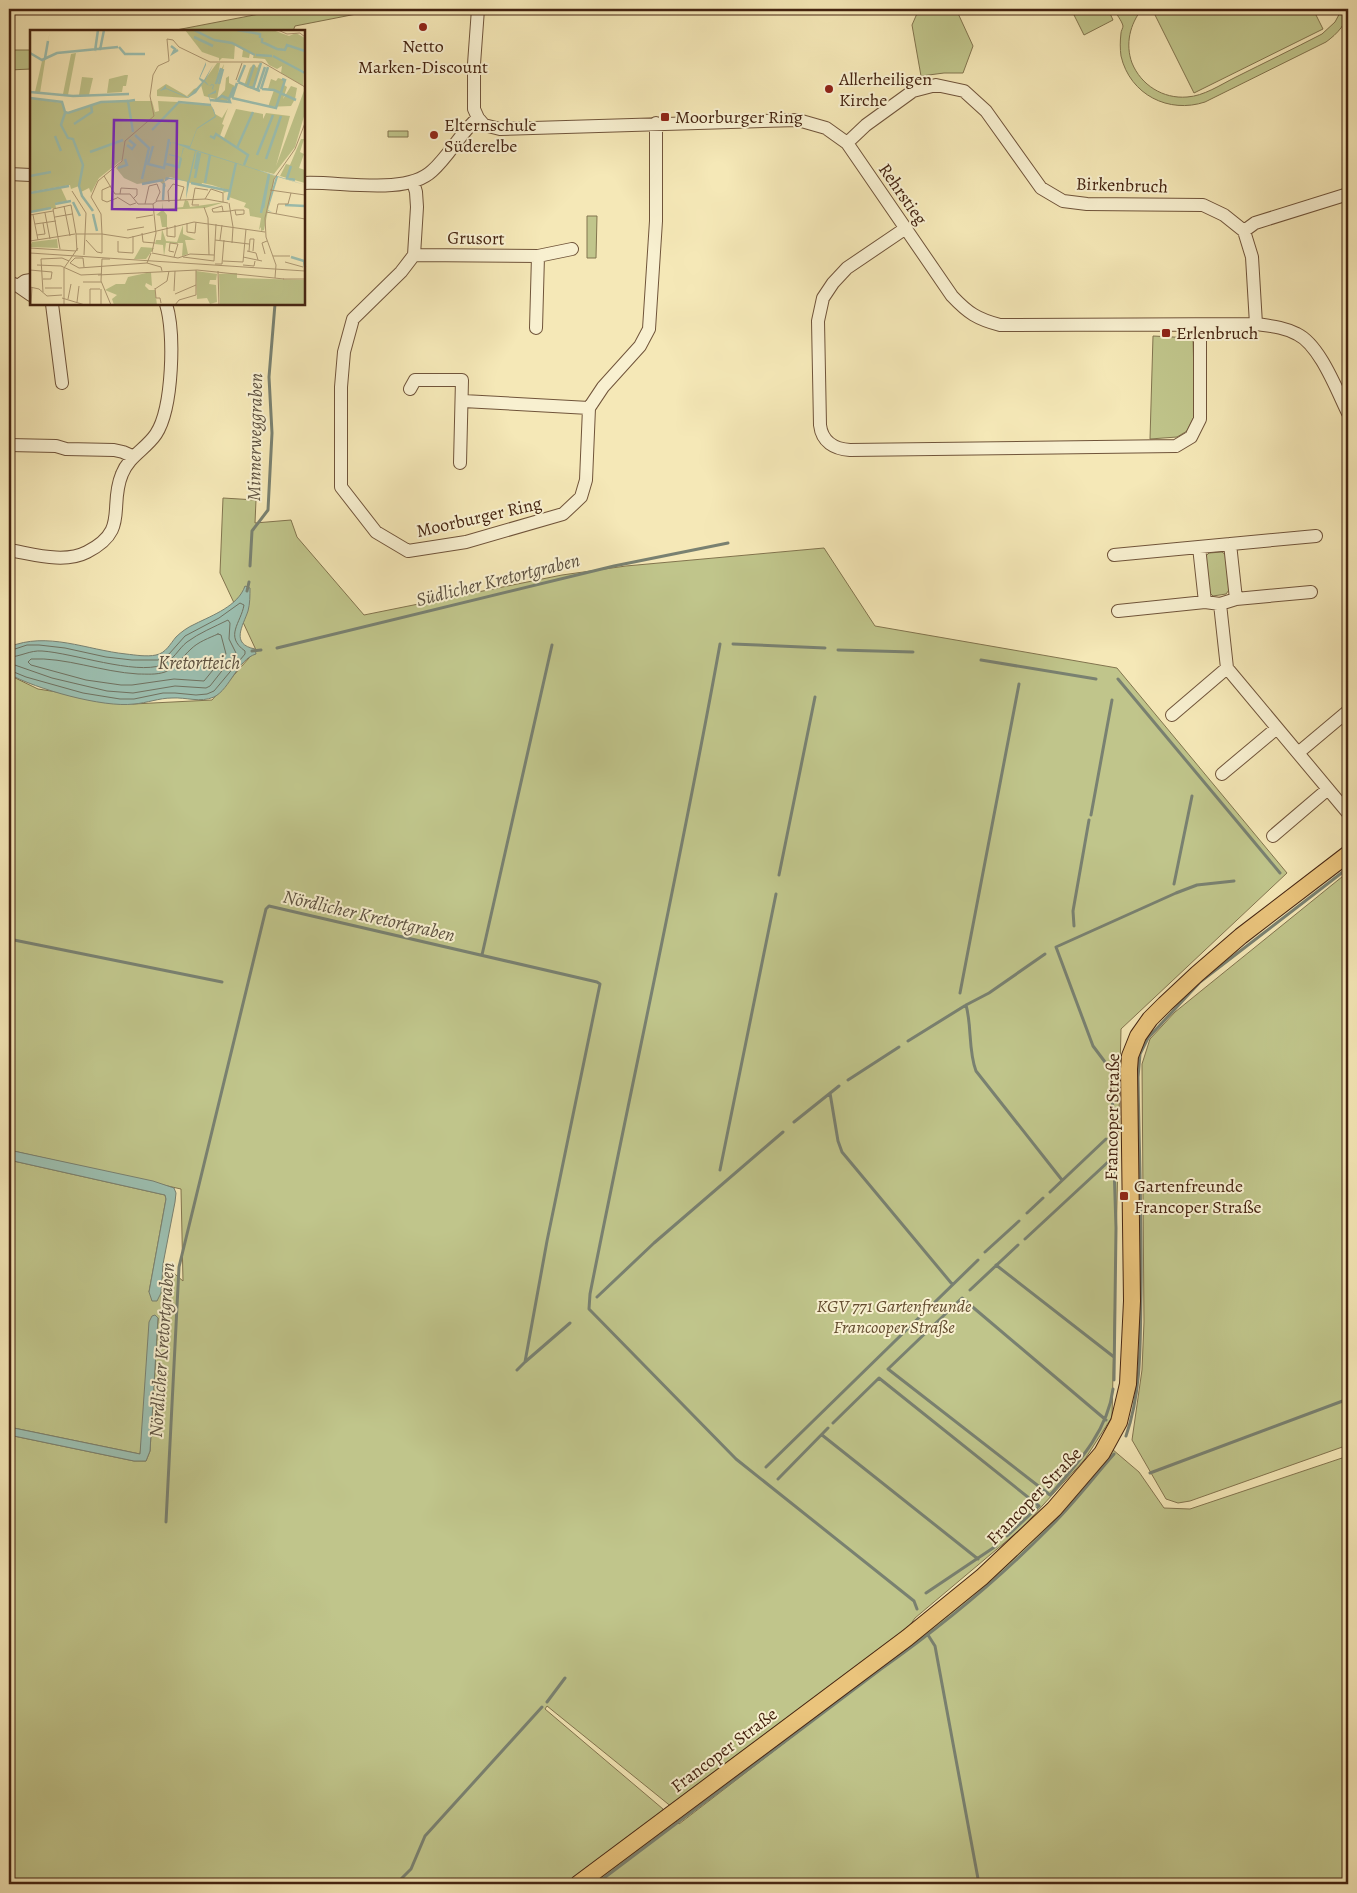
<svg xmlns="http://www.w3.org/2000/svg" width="1357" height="1893" viewBox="0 0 1357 1893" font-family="Alegreya,serif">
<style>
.green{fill:#c0c58b;stroke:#82744e}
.water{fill:#9cc0b2;stroke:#798171}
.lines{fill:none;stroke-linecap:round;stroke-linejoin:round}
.shore{stroke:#707261;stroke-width:1}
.stream{stroke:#798171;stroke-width:3}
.minor-casing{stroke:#70543a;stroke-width:14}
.major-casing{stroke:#442310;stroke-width:18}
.minor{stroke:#f8f0d0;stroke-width:12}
.major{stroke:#eac47c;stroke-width:16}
.poi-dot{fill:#8f2418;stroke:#f8f0d0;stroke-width:2}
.labels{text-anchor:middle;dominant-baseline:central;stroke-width:4;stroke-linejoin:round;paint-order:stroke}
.poi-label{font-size:18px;fill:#442310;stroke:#f8f0d0;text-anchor:start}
.street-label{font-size:18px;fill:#442310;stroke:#f8f0d0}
.park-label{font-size:18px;font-style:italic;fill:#634c2f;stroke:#f8f0d0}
.water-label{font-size:19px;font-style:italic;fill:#5e5241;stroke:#f8f0d0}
.inset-river{fill:none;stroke:#9cc0b2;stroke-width:2.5}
.inset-road{fill:none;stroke:#ae9974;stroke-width:1}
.view{fill:#7b2cbf;fill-opacity:0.15;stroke:#7b2cbf;stroke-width:2.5}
.inset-edge{fill:none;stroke:#442310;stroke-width:2.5}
</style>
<rect width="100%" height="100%" fill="#f5e8b7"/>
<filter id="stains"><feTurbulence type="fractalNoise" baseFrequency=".004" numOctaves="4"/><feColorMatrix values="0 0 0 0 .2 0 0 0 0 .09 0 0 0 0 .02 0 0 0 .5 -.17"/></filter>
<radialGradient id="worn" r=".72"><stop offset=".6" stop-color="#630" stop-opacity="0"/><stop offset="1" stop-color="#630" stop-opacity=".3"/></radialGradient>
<path class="green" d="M 276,9 L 382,9 L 295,26 L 293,31 L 171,31 L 275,11 Z
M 919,9 L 956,9 L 973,46 L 963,73 L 944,73 L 921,76 L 912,25 Z
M 1071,9 L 1108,9 L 1113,20 L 1084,35 Z
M 1114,9 L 1142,9 C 1130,24 1125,44 1132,63 C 1141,85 1163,99 1187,97 C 1204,96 1220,85 1236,77 C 1264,63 1293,49 1322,34 L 1335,22 L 1342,9 L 1348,9 C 1348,23 1337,34 1326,42 L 1205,102 C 1169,114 1130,95 1121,56 C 1120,49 1120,41 1121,33 C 1121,31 1123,28 1123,26 C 1122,21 1116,14 1114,9 Z
M 1152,9 L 1313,9 L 1323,29 L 1194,93 Z
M 9,50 L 31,50 L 31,69 L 9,70 Z
M 388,131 L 408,131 L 408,137 L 388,137 Z
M 587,216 L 597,216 L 596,258 L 587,258 Z
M 1153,336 L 1193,338 L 1195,415 L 1187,431 L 1177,437 L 1150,439 Z
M 223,498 L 256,500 L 255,523 L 291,520 L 297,537 L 364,615 L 562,575 L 626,566 L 824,548 L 875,626 L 1117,668 L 1287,873 L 1121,1029 L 1112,1417 L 1085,1459 L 1022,1528 L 915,1618 L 903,1635 L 673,1808 L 547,1706 L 545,1709 L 663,1809 L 664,1814 L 573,1884 L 9,1884 L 9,1435 L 134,1461 L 146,1461 L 150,1451 L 158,1318 L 140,1454 L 9,1427 L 9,1160 L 165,1195 L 166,1199 L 149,1292 L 161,1293 L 163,1264 L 183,1281 L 181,1189 L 9,1150 L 9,675 L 38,689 L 133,704 L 212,700 L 256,650 L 220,573 Z
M 1222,552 L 1226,555 L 1229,590 L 1226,594 L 1213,596 L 1209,592 L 1205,557 L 1209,553 Z
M 1348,872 L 1348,1445 L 1190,1501 L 1178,1503 L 1166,1499 L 1132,1440 L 1142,1370 L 1144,1322 L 1142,1064 L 1150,1039 L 1175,1012 Z
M 1112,1449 L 1139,1472 L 1164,1508 L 1190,1509 L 1348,1456 L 1348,1884 L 592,1884 L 626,1857 L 676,1821 L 679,1824 L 896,1657 L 1024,1548 Z"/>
<path class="water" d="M 245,586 L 250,588 C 250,595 250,604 248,611 C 243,626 230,644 255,649 L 256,654 C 238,659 230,689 214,697 C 200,703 186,697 172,698 C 159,698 147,703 134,704 C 103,708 36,689 9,674 L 9,647 C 47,631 87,650 126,654 C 135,655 147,657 156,655 C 166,653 170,644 176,637 C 181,632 188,627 195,624 C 213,615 238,606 245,586 Z
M 9,1150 L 153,1181 L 174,1188 L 176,1193 L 175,1202 L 163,1264 L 161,1293 L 157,1301 L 152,1301 L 149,1292 L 166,1199 L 165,1195 L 9,1160 Z
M 155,1315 L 158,1318 L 150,1451 L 146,1461 L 134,1461 L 9,1435 L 9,1427 L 140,1454 L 149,1322 L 152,1316 Z"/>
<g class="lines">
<path class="shore" d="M 218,634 L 221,635 L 226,654 L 204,681 L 174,679 L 132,685 L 121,685 L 86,680 L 31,665 L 28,662 L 31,659 C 65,657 102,672 138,674 C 147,674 156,675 165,672 C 177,667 182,657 191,649 C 198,642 209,638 218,634 Z
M 9,651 L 27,645 L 39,645 L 65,648 L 106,657 L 132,660 L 158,660 L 169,654 L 185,636 L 219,618 L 240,603 L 244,605 C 241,623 224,636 245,651 L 245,654 L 214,691 L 207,694 L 196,695 L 175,693 L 163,693 L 134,699 L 120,699 L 83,693 L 26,677 L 9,670
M 9,657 C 20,657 30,650 42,651 C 73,653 135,675 162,665 C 174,660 178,649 187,642 C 199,633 214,627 228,620 L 230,623 L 229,639 L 236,653 L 210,686 L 206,688 L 175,686 L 133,693 L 107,691 L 52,678 L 9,663"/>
<path class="stream" d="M 250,566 L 252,531 L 268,510 L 272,433 L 269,377 L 275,304
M 247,591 L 249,582
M 720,644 C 681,862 633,1077 590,1294 L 589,1309 L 736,1459 L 914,1601 L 917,1609
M 733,644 L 825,648
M 277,648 L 614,566 L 728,543
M 838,650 L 913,652
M 252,651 L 261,650
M 981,660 L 1096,679
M 1118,679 L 1280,873
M 1091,815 L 1112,700
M 779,875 L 815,697
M 1174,884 L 1192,796
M 1074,926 L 1073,911 L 1089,820
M 9,939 L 222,982
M 482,955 L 552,645
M 960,993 L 1019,684
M 966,1005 C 972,1026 968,1050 976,1071 L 1062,1180
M 908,1041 L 966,1005 L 989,993 L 1045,954
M 848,1080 L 899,1047
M 830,1093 L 838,1141 L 842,1152 L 952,1284
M 794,1122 L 839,1086
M 1114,1132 L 1111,1070 L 1093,1046 L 1056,947 L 1176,893 L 1197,885 L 1234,881
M 1110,1135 L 1121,1127
M 720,1170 L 776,894
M 1050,1192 L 1106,1139
M 1027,1213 L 1043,1198
M 1025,1239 L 1108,1162 L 1114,1165 L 1116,1228 L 1114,1380
M 985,1252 L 1019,1221
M 996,1265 L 1114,1357
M 970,1290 L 1018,1245
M 597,1297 L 654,1243 L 783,1132
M 525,1362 L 570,1323
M 1106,1420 L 962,1298 L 888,1369 L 1050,1495 C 1077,1464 1108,1431 1113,1389
M 833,1423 L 879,1378 L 1039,1506 L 1007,1536
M 822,1435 L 978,1559
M 1126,1436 C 1142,1390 1140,1341 1141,1293 C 1142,1221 1139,1149 1138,1077 L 1140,1054 L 1148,1038 L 1200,982 L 1348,868
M 766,1467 L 978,1260
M 1150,1473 L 1348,1399
M 778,1479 L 828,1428
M 166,1522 L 179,1267 L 266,909 L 269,906 L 597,982 L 600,984 L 547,1241 L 525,1362 L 517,1370
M 926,1593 L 996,1546
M 928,1635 L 935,1646 L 979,1884
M 547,1702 L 565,1678
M 396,1884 L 411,1869 L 425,1836 L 542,1707
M 596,1884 L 881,1669 C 942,1626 999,1579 1051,1526 C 1074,1503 1093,1478 1114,1454"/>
<g class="minor-casing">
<path id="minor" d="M 478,9 L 474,64 L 474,109 L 478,118 L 484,125 L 500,129 L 798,120 L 826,128 L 847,143 L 952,296 C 968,313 977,319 1000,325 L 1256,324 C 1270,326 1284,327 1297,334 C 1320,345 1337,391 1348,413
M 847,143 L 866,125 L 913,91 L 936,85 L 964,91 L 986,111 L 1041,188 L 1063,201 L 1087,204 L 1203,205 L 1224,215 L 1244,231 L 1252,257 L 1256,324
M 9,174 L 31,175
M 413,182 L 416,192 L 417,207 L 414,255 L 401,272 L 353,319 L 344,352 L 341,387 L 341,487 L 376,532 L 408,551 L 466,542 L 563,514 L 581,497 L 586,480 L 589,408 L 603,387 L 640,346 L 649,329 L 656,221 L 656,123
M 304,183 C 340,181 405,196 432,171 C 450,155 460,133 478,118
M 906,228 L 847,268 L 833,283 L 823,298 L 818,321 L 820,425 C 822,442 834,449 850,450 L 1176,446 L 1191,437 L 1200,419 L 1200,325
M 1244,231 L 1255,223 L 1348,194
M 414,255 L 538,256 L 572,249
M 9,282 L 18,286 L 31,295
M 18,286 L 25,281 L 31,280
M 52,304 L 62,383
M 536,328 L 538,256
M 410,389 L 415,380 L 462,380 L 460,463
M 463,401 L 589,408
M 9,445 L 56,446 L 66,449 L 114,450 L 123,452 L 132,456
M 1230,544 L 1236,599
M 1199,547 L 1205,602
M 9,550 C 33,554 64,564 87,552 C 130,530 108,507 122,474 C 129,456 146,449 156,434 C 173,408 175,332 166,304
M 1114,555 L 1316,536
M 1220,604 L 1227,668
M 1118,611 L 1205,602 L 1220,604 L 1236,599 L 1311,592
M 1172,715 L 1227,668 L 1348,813
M 1298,753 L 1348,711
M 1222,774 L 1277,728
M 1273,836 L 1328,789"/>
</g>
<g class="major-casing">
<path id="major" d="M 578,1884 L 907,1638 L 982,1577 L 1054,1509 L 1102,1453 L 1119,1422 L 1128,1384 L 1132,1301 L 1129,1069 L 1130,1056 L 1138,1036 L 1150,1019 L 1165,1004 L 1197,974 L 1241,936 L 1348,854"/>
</g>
<use href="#minor" class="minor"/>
<use href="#major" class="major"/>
</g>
<g class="poi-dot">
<circle cx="423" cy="27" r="5"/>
<circle cx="829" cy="89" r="5"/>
<rect x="660" y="112" width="10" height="10" rx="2.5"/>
<circle cx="434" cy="135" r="5"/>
<rect x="1161" y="328" width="10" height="10" rx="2.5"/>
<rect x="1119" y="1191" width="10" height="10" rx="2.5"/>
</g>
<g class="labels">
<g class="poi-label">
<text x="423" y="46" text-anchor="middle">Netto<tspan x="423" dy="21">Marken-Discount</tspan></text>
<text x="839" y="79">Allerheiligen<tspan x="839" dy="21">Kirche</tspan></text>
<text x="675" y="117">Moorburger Ring</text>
<text x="444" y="125">Elternschule<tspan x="444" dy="21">Süderelbe</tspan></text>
<text x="1176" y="333">Erlenbruch</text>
<text x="1134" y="1186">Gartenfreunde<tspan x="1134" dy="21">Francoper Straße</tspan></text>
</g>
<g class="street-label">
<text transform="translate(1122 185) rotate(2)">Birkenbruch</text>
<text transform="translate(903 194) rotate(55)">Rehrstieg</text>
<text transform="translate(476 238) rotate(1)">Grusort</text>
<text transform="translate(479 517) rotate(-13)">Moorburger Ring</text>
<text transform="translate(1112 1117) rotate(-89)">Francoper Straße</text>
<text transform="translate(1034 1496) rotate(-46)">Francoper Straße</text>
<text transform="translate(724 1750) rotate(-37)">Francoper Straße</text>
</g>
<g class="park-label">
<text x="894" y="1306">KGV 771 Gartenfreunde<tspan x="894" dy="21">Francooper Straße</tspan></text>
</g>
<g class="water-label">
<text transform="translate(255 437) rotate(-89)">Minnerweggraben</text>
<text transform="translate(498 580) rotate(-14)">Südlicher Kretortgraben</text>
<text x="199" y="663">Kretortteich</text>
<text transform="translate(369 916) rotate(13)">Nördlicher Kretortgraben</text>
<text transform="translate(162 1350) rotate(-86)">Nördlicher Kretortgraben</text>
</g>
</g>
<g transform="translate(30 30)">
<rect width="275" height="275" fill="#f5e8b7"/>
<path d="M 20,0 L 10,63 L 5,62 L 12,31 L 15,29 ZM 155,0 L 243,0 L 259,6 L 266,3 L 275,8 L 273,56 L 251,43 L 252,36 L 247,39 L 239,35 L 235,29 L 223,28 L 224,24 L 220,23 L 219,28 L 212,27 L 213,20 L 205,14 L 204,29 L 192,28 L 189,31 L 189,28 L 172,22 ZM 46,23 L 38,65 L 33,64 L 41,24 ZM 230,32 L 223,59 L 218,58 L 214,56 L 220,38 L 224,34 L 227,38 ZM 187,33 L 190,33 L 188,46 L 194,34 L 187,69 L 195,60 L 196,48 L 199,46 L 199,53 L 205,56 L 197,72 L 174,66 L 171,55 ZM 95,45 L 98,45 L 96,56 L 93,56 L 92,62 L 77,63 L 79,49 ZM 52,47 L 63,48 L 59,65 L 49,65 ZM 248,48 L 255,50 L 254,55 L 257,57 L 253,69 L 261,56 L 267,58 L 265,69 L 261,76 L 238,77 L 244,60 L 238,59 L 241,49 L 246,51 ZM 136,54 L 157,66 L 164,59 L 169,57 L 158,67 L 155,65 L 158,68 L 127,66 L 127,60 ZM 275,58 L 275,83 L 265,117 L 244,144 L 228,140 L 245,146 L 234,200 L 231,201 L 231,197 L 229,200 L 231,188 L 220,186 L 219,179 L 214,177 L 216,173 L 199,167 L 200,161 L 193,163 L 194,159 L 182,155 L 172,153 L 171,156 L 140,147 L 134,150 L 136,157 L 129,151 L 107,154 L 94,148 L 86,138 L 93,129 L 69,148 L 61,163 L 59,158 L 51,162 L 49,156 L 41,159 L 40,155 L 0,162 L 0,68 L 32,73 L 35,83 L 71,72 L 97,71 L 122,71 L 125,82 L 129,81 L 128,71 L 148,72 L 143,78 L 148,73 L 181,75 L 185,84 L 192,88 L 198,78 L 192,94 L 194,95 L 190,106 L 194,108 L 206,79 L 233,84 L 233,89 L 236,83 L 260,86 L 246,136 ZM 271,109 L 274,109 L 270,122 L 274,124 L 269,138 L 275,140 L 275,153 L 250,146 L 256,134 L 260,135 ZM 31,158 L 37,171 L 25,173 L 26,178 L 0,181 L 0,163 ZM 155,170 L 158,171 L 160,177 L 195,172 L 175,178 L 133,180 L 137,185 L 137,197 L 132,197 L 130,186 L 126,185 L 131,181 L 124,180 L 132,179 L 132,172 L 133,179 L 153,177 ZM 153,195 L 153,204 L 166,210 L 155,210 L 158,224 L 152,226 L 153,213 L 136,213 L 134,226 L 133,215 L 125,214 L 126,210 L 131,210 L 132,199 L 136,211 L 147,212 ZM 27,209 L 28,218 L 0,217 L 2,212 ZM 111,217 L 124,218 L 116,229 L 104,229 ZM 166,241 L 187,244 L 186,250 L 180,250 L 179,254 L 186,255 L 187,272 L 180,274 L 177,268 L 167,269 ZM 121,242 L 122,256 L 116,253 L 115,256 L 119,260 L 125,260 L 127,275 L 84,275 L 82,269 L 87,265 L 75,260 L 86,254 L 95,254 L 98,247 ZM 207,243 L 207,248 L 275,250 L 275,275 L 190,275 L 189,244 Z" fill="#c0c58b"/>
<path d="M 176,32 L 176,35 L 170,48 L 174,50 L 183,35 L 175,51 L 177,53 L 179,56 L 182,54 L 184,55 L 183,59 L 186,60 L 186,63 L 179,65 L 181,74 L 178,65 L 186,60 L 182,59 L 183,55 L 179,56 L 174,52 L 166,63 L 158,68 L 136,59 L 130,61 L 98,64 L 130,61 L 136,55 L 136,58 L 158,67 L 172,52 L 169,49 L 170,46 ZM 181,75 L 184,80 L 186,87 L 167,99 L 160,118 L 275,155 L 248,147 L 238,180 L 242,182 L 238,181 L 236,194 L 240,167 L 246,146 L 166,121 L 156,169 L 157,151 L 139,149 L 134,152 L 136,147 L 158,151 L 165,121 L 154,118 L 151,128 L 139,125 L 139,119 L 139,124 L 151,127 L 153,118 L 159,119 L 141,112 L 140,118 L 140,112 L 141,112 L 160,116 L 167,98 L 185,86 Z" fill="#9cc0b2"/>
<path class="inset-river" d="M 164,0 L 184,10M 207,0 L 230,4 L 230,8M 164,7 L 183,16M 232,8 L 232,12 L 247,19 L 255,20 L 257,15 L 275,21M 184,10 L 202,13 L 225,25M 141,16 L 145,19 L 143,23 L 148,20M 89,17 L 95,24 L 115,24M 70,20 L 74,0M 65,21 L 68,0M 0,23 L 12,30 L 27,23 L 88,17M 226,25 L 242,26M 243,26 L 275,43M 15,28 L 18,11M 208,52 L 230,61M 208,52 L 215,35M 186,54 L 191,38M 189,54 L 193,39M 217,57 L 224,35M 223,59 L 231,33M 231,59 L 238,37M 232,59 L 244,60 L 266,70M 227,61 L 235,37M 0,62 L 43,66 L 99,64M 0,68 L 32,72 L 35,82 L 38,83 L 71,72 L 98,71M 202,68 L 246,78 L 255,50 L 252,49M 202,68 L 207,53M 180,70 L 200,72 L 199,69M 186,70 L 192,66 L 199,69 L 204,57M 35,83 L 31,95 L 38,108 L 43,109 L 53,135 L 49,156 L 52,166 L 63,181M 44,94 L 62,82 L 61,74M 122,100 L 149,72 L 181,75M 103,102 L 98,71 L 105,70M 105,105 L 119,118 L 112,149M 25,106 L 31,121M 180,106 L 184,108 L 186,104 L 218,125 L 214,135M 97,115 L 102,119 L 105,115 L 99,110M 123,116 L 118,134 L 134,138 L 139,109M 207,118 L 223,82M 60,122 L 93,110M 227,125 L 243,85M 236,129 L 251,86M 136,134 L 149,137 L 151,128M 261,136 L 257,148 L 265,150M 88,138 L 97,135 L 95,129M 165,139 L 168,122M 0,146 L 21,142M 165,148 L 170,123M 161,153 L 200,161M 175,153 L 180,125M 112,154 L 133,150M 0,163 L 39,156M 133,170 L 134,153M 198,170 L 206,133M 43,172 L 50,186M 25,174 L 41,171M 255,175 L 275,176M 233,178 L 239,145M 0,182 L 21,178M 231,183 L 239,144M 63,184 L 67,201M 261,227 L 274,231 L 275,237"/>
<path class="inset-road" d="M 248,0 L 257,4 L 270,3 L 275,7M 137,9 L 143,10 L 149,17 L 180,32 L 232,32 L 275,57M 206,50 L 212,33M 74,146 L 85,164 L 100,164 L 108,174 L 123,174 L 126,203 L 122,222M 81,156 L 72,160 L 72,170 L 77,172 L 87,168M 240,160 L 275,165M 42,161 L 56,183 L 54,225M 90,164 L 91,158 L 107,159 L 107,165 L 103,169M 87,167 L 100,175 L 106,173M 175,169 L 181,159 L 193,163 L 193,172M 139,172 L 138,161 L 143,154 L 154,157 L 150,170M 199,173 L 203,197 L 202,213M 115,174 L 119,156 L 127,154 L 130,162 L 126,171M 123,174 L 127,171 L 176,169 L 198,173M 169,175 L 162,175 L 165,158 L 178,160M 34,176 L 40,206M 174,177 L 178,188 L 179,225M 193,181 L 192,176 L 182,179 L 183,182 L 187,182 L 200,181 L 205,180 L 206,185 L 214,184 L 214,180 L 205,180M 236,182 L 275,189M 15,183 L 20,209M 246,184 L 248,174 L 258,174 L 261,163M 0,185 L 23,181M 3,185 L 8,210M 25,187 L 42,184M 106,188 L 123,185M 164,192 L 235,202M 157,193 L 157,202 L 165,203 L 166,192M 5,194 L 26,191M 137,197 L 137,206 L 145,207 L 145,195M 97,200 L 114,197M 112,203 L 113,212 L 125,213M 7,205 L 15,204 L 13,193M 56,210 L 67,222 L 72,223 L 72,204 L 98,208 L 164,192M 185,210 L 219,214M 190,210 L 192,195M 0,211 L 45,204M 88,211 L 88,222 L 103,223 L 103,206M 0,218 L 46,221M 30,219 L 23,179 L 41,175 L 46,204M 47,221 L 46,204 L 72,204 L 71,184 L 61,167 L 68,151 L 92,131 L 95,111 L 124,86 L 120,66 L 123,45 L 128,36 L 139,31 L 137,9M 217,221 L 226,223 L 228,230M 219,221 L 220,209 L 224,209 L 223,221M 0,223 L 275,241M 121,223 L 117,233 L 131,237 L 132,241M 122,223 L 148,228 L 160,224 L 184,225M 235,224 L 232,213 L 237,211M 243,226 L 260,226M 144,227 L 148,214 L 140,213 L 139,221 L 144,222M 153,227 L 184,231 L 186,194M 213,227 L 232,231M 80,229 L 72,229 L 71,251 L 81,275M 193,231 L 213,232 L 216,199M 255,232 L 273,237M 185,234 L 192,234 L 194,210M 7,235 L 31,236 L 51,245 L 72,244M 213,235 L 224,236 L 225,231M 54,237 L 53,228 L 45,228 L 40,233 L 49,238 L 117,233M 34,238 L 34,275M 34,238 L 48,218M 0,240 L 22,242 L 21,249 L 13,249M 188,241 L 189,275M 68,245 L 167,240 L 254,249M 245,248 L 246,235 L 236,207 L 235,188 L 244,149 L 265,119 L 275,93M 253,249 L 275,249M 53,252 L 71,252M 0,257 L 9,259 L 17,266 L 32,265M 15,258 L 32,258M 125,258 L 126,268 L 130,268 L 131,273M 71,259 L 71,275M 125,259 L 137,251 L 139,241M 144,261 L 145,241M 13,262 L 11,229 L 32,228 L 39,231M 145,264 L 166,255M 32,268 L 55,275M 38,269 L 41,254M 47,272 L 49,256M 1,275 L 2,257M 60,275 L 60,259 L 70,259M 145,275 L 149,270 L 166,265 L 166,240"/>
<path class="view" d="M 84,90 L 147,91 L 146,180 L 82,179 Z"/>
<rect width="275" height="275" class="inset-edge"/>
</g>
<rect width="1357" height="1893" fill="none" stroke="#f5e8b7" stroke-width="30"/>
<rect x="10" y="10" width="1337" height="1873" fill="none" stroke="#442310" stroke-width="2.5"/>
<rect x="15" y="15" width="1327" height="1863" fill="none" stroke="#442310"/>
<rect width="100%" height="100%" filter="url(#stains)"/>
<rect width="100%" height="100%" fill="url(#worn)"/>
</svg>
